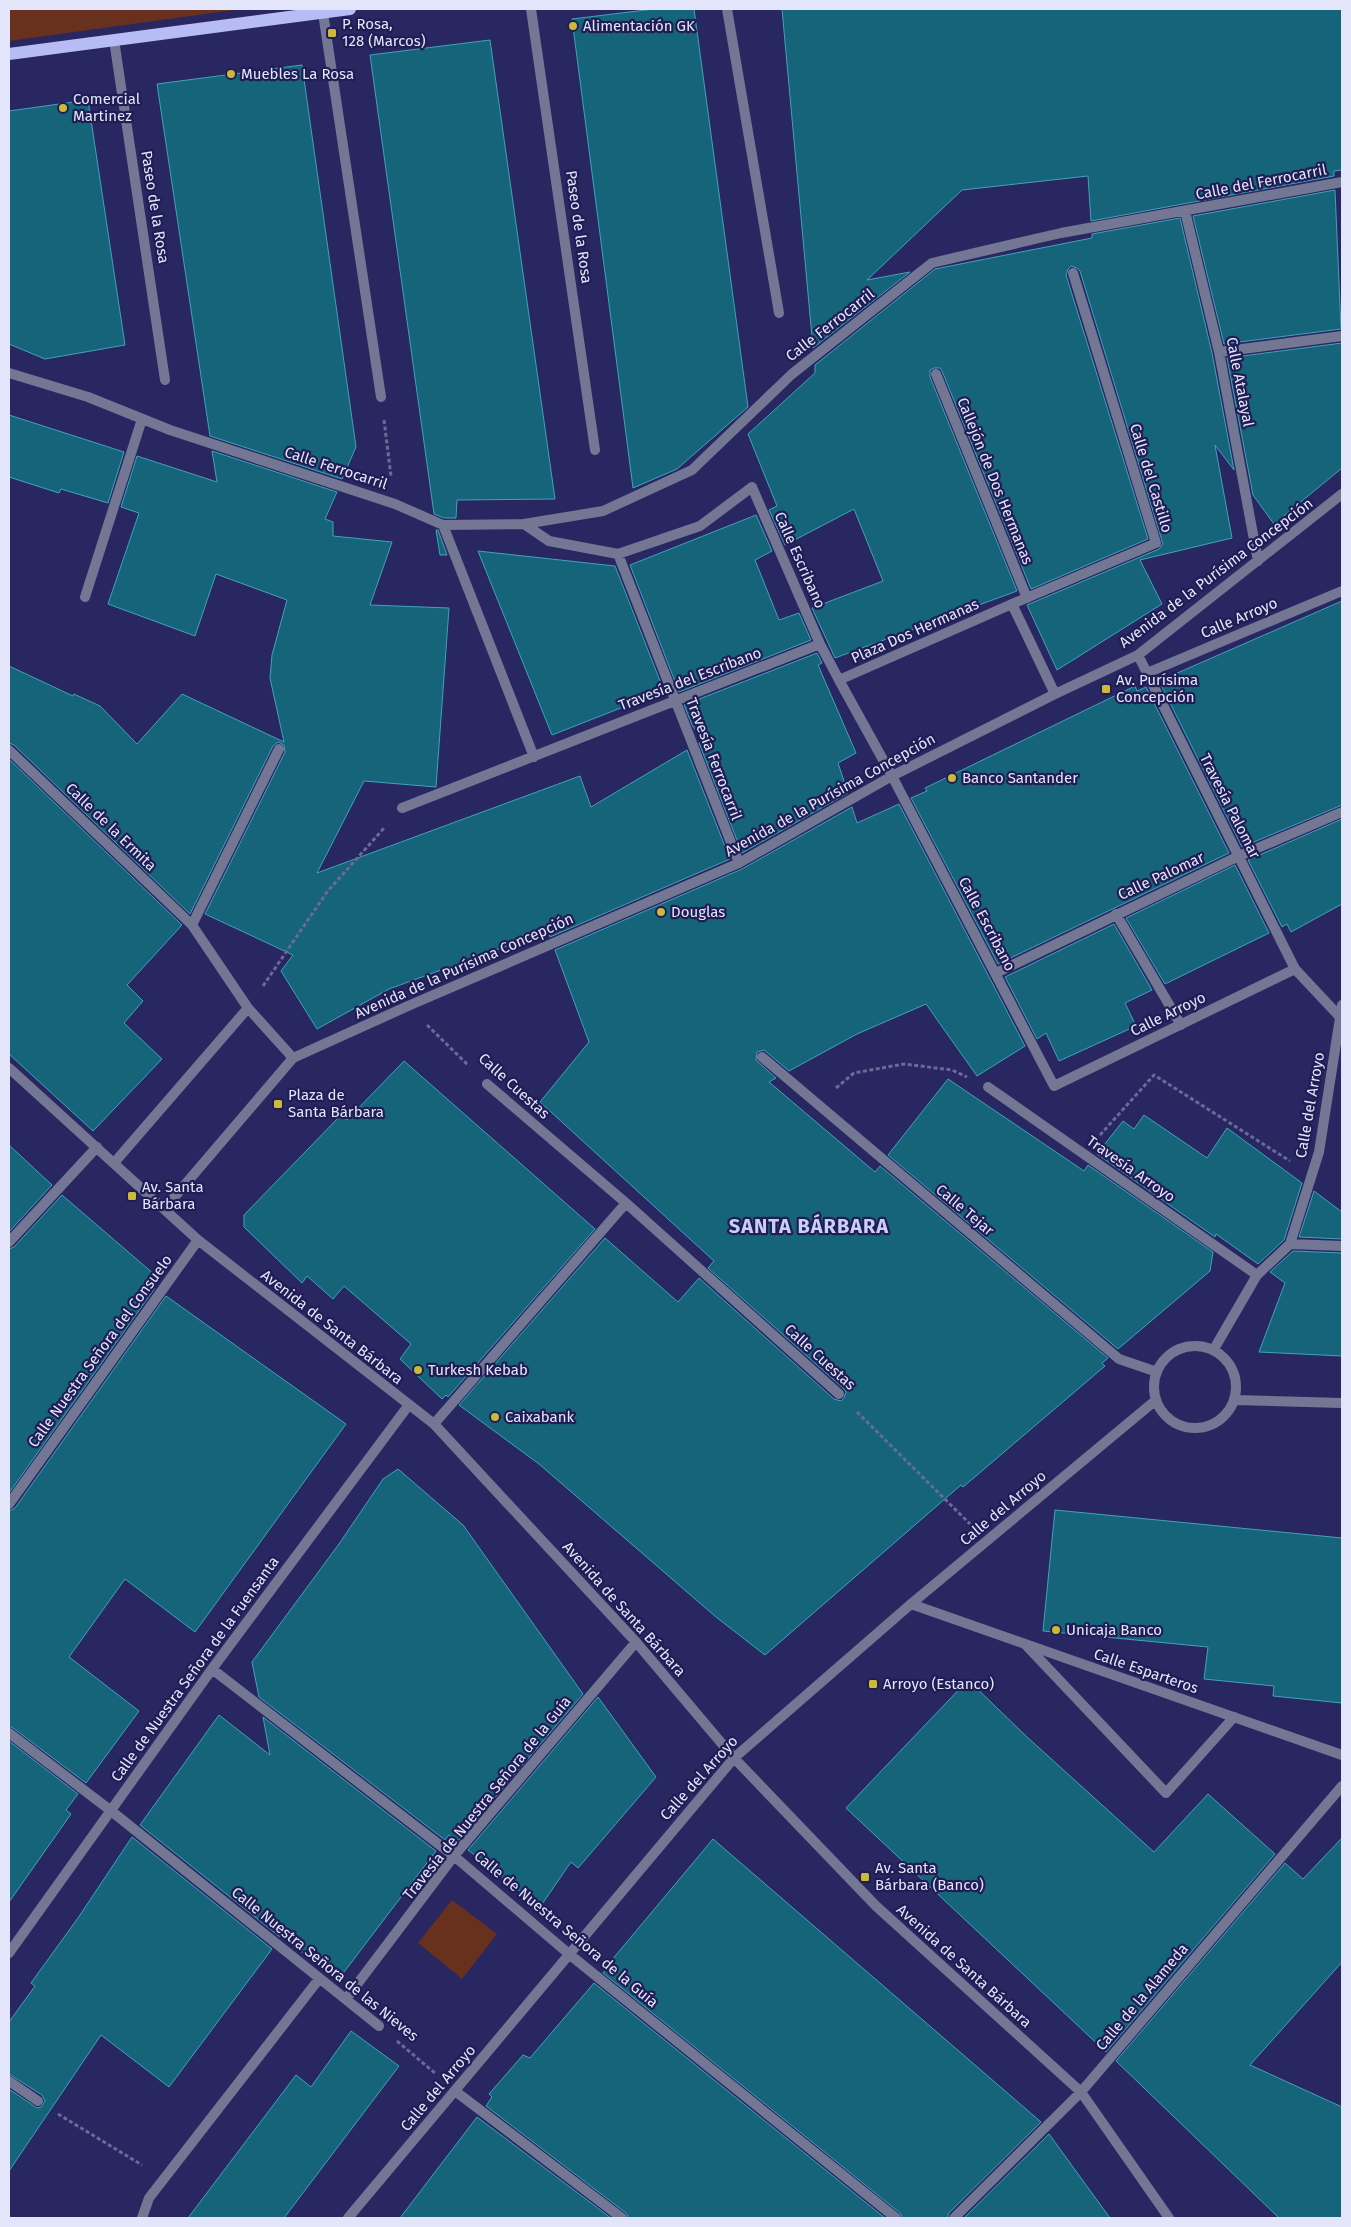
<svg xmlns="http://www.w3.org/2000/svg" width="1351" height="2227" viewBox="0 0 1351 2227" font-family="'Fira Sans',sans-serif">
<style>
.green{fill:#67311d}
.building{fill:#156479;stroke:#41a2be}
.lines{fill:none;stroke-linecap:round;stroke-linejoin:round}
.path{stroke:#6a6a97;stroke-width:3;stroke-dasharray:4 2.5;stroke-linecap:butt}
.lane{stroke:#747794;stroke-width:10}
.street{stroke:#747794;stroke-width:10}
.primary{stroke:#b7bcf7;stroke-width:12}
.poi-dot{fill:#ccb938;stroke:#201d55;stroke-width:2}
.labels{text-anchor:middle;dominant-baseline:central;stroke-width:4.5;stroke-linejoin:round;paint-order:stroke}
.poi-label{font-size:15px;fill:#e3e6fb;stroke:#201d55;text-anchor:start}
.street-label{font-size:15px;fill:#e3e6fb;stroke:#201d55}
.district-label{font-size:20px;font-weight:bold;letter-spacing:1px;fill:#cacef9;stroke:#201d55}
</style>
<rect width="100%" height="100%" fill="#292761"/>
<path class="green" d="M 9,9 L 241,9 L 9,41 Z
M 452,1900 L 497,1934 L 462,1979 L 418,1943 Z"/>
<path class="building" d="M 654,9 L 694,9 L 748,407 L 677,469 L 633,488 L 572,19 Z
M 782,9 L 1342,9 L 1342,170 L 1334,171 L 1334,176 L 1091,221 L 1088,176 L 962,190 L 867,280 L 910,272 L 813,348 Z
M 490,40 L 555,499 L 457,500 L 456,518 L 444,518 L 434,514 L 370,55 Z
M 302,65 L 356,447 L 342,479 L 210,436 L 157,84 Z
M 88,100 L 125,345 L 45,359 L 9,344 L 9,111 Z
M 1335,190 L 1341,329 L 1224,344 L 1193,216 Z
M 1180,218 L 1212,353 L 1234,470 L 1215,445 L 1232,538 L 1140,560 L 1162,604 L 1057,670 L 1027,605 L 1159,549 L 1163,544 L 1080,271 L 1077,268 L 1071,266 L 1068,269 L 1066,275 L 1148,539 L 1031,589 L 942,371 L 940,368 L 934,368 L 930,370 L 930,377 L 1017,591 L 835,658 L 812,608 L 883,581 L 854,509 L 785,545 L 769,510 L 777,506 L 748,434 L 815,373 L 815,365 L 935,269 L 1092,238 L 1092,234 Z
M 1342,343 L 1342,468 L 1274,524 L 1253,495 L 1227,358 Z
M 9,415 L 124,452 L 108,503 L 61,489 L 59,493 L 9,477 Z
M 212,451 L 337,492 L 325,519 L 333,522 L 333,536 L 392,542 L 370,605 L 449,608 L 436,787 L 364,781 L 317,873 L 580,776 L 591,807 L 687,750 L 730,859 L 550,937 L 548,931 L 389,989 L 317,1029 L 281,971 L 293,955 L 205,914 L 285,752 L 284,745 L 278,742 L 273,746 L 190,914 L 14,745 L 9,743 L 9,666 L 73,696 L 74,694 L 100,706 L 137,744 L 182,694 L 284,742 L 270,678 L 272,655 L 287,600 L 216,574 L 195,636 L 108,604 L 139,513 L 121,507 L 137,456 L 217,482 Z
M 756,515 L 772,551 L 755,560 L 779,620 L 799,613 L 811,640 L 679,692 L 630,565 Z
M 436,530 L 438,530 L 447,555 L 440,555 Z
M 478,551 L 615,566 L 664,691 L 552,735 Z
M 1342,601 L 1342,805 L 1242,847 L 1159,681 Z
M 817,653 L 822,663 L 818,665 L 856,753 L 838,763 L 848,793 L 742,853 L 699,743 L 703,741 L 692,725 L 684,705 Z
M 1135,686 L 1137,691 L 1146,687 L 1229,853 L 998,964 L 911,798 L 927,791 L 925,788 Z
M 9,759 L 182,925 L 127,985 L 143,1001 L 124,1023 L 162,1059 L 93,1131 L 9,1054 Z
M 899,804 L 1025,1046 L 977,1076 L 926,1004 L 857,1034 L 789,1071 L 764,1050 L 757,1052 L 756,1060 L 776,1078 L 769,1082 L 875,1172 L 880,1166 L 1108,1358 L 1102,1363 L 1105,1366 L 963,1487 L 961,1485 L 765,1655 L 716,1617 L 539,1464 L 459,1405 L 605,1238 L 678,1302 L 699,1278 L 834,1399 L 841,1401 L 844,1398 L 846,1392 L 844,1389 L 708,1268 L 714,1261 L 540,1102 L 589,1042 L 555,950 L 742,869 L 852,807 L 857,823 Z
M 1342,819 L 1342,904 L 1291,932 L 1287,924 L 1282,927 L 1248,860 Z
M 1235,865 L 1269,933 L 1165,984 L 1126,918 Z
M 1114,924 L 1152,990 L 1125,1003 L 1136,1026 L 1059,1061 L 1046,1033 L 1037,1039 L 1005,977 Z
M 404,1061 L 595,1229 L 448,1397 L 446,1395 L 442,1399 L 400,1359 L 411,1344 L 344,1286 L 333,1299 L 307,1276 L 302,1283 L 244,1227 L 244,1215 L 341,1115 L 347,1120 Z
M 948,1079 L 1084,1171 L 1088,1165 L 1213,1252 L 1210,1271 L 1118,1349 L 888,1155 Z
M 1144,1115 L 1207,1158 L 1227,1128 L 1302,1183 L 1284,1240 L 1258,1264 L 1216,1234 L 1215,1237 L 1097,1154 L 1123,1121 L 1134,1129 Z
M 9,1145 L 52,1185 L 9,1232 Z
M 1314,1191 L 1342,1212 L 1342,1239 L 1299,1237 Z
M 62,1195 L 155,1275 L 149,1284 L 155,1288 L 9,1493 L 9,1249 L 14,1247 Z
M 1293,1251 L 1342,1253 L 1342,1356 L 1259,1352 L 1285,1283 L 1270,1272 Z
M 166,1296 L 346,1424 L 195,1632 L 125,1579 L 69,1657 L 139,1711 L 86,1783 L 13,1728 L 9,1726 L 9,1511 L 15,1508 Z
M 398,1469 L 463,1525 L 583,1694 L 457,1842 L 449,1835 L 445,1840 L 259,1697 L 252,1662 L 339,1544 L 383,1479 Z
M 1055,1510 L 1342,1538 L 1342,1703 L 1273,1696 L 1274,1686 L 1204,1679 L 1208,1647 L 1043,1631 Z
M 968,1680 L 1027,1737 L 1154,1852 L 1208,1794 L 1275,1854 L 1106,2052 L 846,1808 Z
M 598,1697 L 656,1777 L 578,1868 L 571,1862 L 540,1907 L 468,1850 Z
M 219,1715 L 270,1755 L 263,1717 L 436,1851 L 338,1980 L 281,1936 L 280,1937 L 140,1825 Z
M 9,1741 L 78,1794 L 66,1810 L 71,1814 L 9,1902 Z
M 132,1837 L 272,1949 L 169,2087 L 101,2035 L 9,2171 L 9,2089 L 37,2108 L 41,2107 L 45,2101 L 42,2095 L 9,2074 L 9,2022 L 35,1986 L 31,1983 L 78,1918 Z
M 1342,1838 L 1342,1962 L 1250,2065 L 1342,2107 L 1342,2218 L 1279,2218 L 1116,2061 L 1285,1863 L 1303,1879 Z
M 713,1839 L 1041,2122 L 949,2213 L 947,2218 L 903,2218 L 900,2213 L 603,1973 L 612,1962 L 611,1961 Z
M 594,1983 L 885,2218 L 629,2218 L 626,2213 L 486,2106 L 492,2097 L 489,2094 L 523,2055 L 530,2058 Z
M 351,2031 L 399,2066 L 284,2218 L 188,2218 L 296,2075 L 311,2087 Z
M 477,2117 L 611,2218 L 400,2218 Z
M 1049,2134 L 1110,2218 L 964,2218 Z"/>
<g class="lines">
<path class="path" d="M 384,420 L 391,476
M 263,986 L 327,892 L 385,827
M 427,1025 L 469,1066
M 836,1088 L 854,1073 L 904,1064 L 952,1070 L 967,1077
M 1100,1135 L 1154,1075 L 1290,1161
M 857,1412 L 970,1524
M 397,2041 L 436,2074
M 58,2114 L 142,2165"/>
<path class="lane" d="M 936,374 L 1027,598
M 1012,604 L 1156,543 L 1073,273
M 192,925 L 279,749
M 762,1057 L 1119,1359 L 1157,1372
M 988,1087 L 1257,1275
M 1025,1644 L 1166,1793 L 1234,1717"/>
<path class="street" d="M 531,9 L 595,450
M 727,9 L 779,313
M 323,13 L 381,397
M 114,40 L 165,380
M 1185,211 L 1219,352 L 1258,561
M 1219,352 L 1342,336
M 9,373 L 88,397 L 170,430 L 395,504 L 443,525 L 524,524 L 603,511 L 692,470 L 792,374 L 932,263 L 1061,233 L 1342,182
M 524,524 L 549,541 L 618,554 L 700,526 L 752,487 L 820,644
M 443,525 L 534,757
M 618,554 L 739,863
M 85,597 L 142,419
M 1138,655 L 1295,969 L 1339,1016
M 1147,673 L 1342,591
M 1055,694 L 1012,604 L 839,680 L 892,776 L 1054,1086 L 1295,969
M 9,750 L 192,925 L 248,1008
M 402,808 L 820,644 L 839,680
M 1116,914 L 1181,1025
M 996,973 L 1239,856 L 1342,812
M 9,1068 L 198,1240 L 434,1424 L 636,1642 L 734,1758 L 876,1906 L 1081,2092 L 1169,2218
M 487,1084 L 626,1203 L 839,1394
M 114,1163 L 248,1008 L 293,1058
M 165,1208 L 293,1058 L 408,1006 L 739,863 L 892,776 L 1055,694 L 1138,655 L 1342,494
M 9,1242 L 97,1147
M 1290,1244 L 1342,1246
M1154 1387a41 41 0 1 1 82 0a41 41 0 1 1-82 0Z
M 1214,1349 L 1257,1275 L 1290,1244 L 1319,1152 L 1342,1005
M 1235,1400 L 1342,1403
M 434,1424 L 626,1203
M 9,1504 L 198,1240
M 911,1604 L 1342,1755
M 212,1669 L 454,1856 L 569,1954 L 896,2218
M 9,1733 L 110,1810 L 379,2026
M 9,1953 L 212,1669 L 408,1406
M 346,1999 L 454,1856 L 636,1642
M 9,2081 L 38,2101
M 455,2091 L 622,2218
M 142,2218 L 149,2198 L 319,1979
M 348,2218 L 734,1758 L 911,1604 L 1156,1400
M 954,2218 L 1081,2092 L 1342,1786"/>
<path class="primary" d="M 9,54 L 350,9"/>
</g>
<g class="poi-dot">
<circle cx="573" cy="26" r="5"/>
<rect x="327" y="28" width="10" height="10" rx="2.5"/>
<circle cx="231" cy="74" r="5"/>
<circle cx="63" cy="108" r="5"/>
<rect x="1101" y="684" width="10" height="10" rx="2.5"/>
<circle cx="952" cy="778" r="5"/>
<circle cx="661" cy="912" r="5"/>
<rect x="273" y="1099" width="10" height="10" rx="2.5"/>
<rect x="127" y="1191" width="10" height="10" rx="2.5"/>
<circle cx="418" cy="1370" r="5"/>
<circle cx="495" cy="1417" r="5"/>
<circle cx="1056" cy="1630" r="5"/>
<rect x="868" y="1679" width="10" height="10" rx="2.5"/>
<rect x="860" y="1872" width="10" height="10" rx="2.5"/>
</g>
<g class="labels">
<g class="poi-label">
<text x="342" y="24">P. Rosa,<tspan x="342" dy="17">128 (Marcos)</tspan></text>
<text x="583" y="26">Alimentación GK</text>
<text x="241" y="74">Muebles La Rosa</text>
<text x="73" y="99">Comercial<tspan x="73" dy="17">Martinez</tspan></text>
<text x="1116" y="680">Av. Purísima<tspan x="1116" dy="17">Concepción</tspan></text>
<text x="962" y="778">Banco Santander</text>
<text x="671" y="912">Douglas</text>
<text x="288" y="1095">Plaza de<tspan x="288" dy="17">Santa Bárbara</tspan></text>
<text x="142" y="1187">Av. Santa<tspan x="142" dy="17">Bárbara</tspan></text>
<text x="428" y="1370">Turkesh Kebab</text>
<text x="505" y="1417">Caixabank</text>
<text x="1066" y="1630">Unicaja Banco</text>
<text x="883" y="1684">Arroyo (Estanco)</text>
<text x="875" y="1868">Av. Santa<tspan x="875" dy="17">Bárbara (Banco)</tspan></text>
</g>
<g class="street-label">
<text transform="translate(1261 182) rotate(-11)">Calle del Ferrocarril</text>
<text transform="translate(155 207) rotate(81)">Paseo de la Rosa</text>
<text transform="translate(579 227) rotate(82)">Paseo de la Rosa</text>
<text transform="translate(830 325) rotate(-38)">Calle Ferrocarril</text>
<text transform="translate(1240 382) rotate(79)">Calle Atalayal</text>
<text transform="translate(336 468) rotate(18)">Calle Ferrocarril</text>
<text transform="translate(1151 478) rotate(73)">Calle del Castillo</text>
<text transform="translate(995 481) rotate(68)">Callejón de Dos Hermanas</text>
<text transform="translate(800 560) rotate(66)">Calle Escribano</text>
<text transform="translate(1216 573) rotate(-37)">Avenida de la Purísima Concepción</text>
<text transform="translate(1239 618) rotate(-23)">Calle Arroyo</text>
<text transform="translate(915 631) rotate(-24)">Plaza Dos Hermanas</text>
<text transform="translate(690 679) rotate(-21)">Travesía del Escribano</text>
<text transform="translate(714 759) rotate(69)">Travesía Ferrocarril</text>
<text transform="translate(830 795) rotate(-29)">Avenida de la Purísima Concepción</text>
<text transform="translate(1230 806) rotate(63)">Travesía Palomar</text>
<text transform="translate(111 827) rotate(44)">Calle de la Ermita</text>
<text transform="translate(1161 876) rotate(-25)">Calle Palomar</text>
<text transform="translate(987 924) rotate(62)">Calle Escribano</text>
<text transform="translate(464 966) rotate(-24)">Avenida de la Purísima Concepción</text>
<text transform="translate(1168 1014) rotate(-26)">Calle Arroyo</text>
<text transform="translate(514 1086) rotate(42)">Calle Cuestas</text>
<text transform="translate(1310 1105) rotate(-80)">Calle del Arroyo</text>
<text transform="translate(1131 1169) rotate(35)">Travesía Arroyo</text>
<text transform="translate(965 1210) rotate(40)">Calle Tejar</text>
<text transform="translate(332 1327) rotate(38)">Avenida de Santa Bárbara</text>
<text transform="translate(100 1351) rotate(-54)">Calle Nuestra Señora del Consuelo</text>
<text transform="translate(820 1357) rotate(42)">Calle Cuestas</text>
<text transform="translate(1003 1508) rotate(-40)">Calle del Arroyo</text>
<text transform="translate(624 1609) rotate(48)">Avenida de Santa Bárbara</text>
<text transform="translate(195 1669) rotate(-54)">Calle de Nuestra Señora de la Fuensanta</text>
<text transform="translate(1146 1671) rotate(19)">Calle Esparteros</text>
<text transform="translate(699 1778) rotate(-48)">Calle del Arroyo</text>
<text transform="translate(487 1798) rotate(-51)">Travesía de Nuestra Señora de la Guía</text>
<text transform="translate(566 1929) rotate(40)">Calle de Nuestra Señora de la Guía</text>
<text transform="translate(325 1964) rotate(39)">Calle Nuestra Señora de las Nieves</text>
<text transform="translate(964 1966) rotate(42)">Avenida de Santa Bárbara</text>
<text transform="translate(1142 1997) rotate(-50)">Calle de la Alameda</text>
<text transform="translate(438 2088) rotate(-50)">Calle del Arroyo</text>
</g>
<g class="district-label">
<text x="809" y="1226">SANTA BÁRBARA</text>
</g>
</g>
<rect width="1351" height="2227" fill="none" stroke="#e3e6fb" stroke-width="20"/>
</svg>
